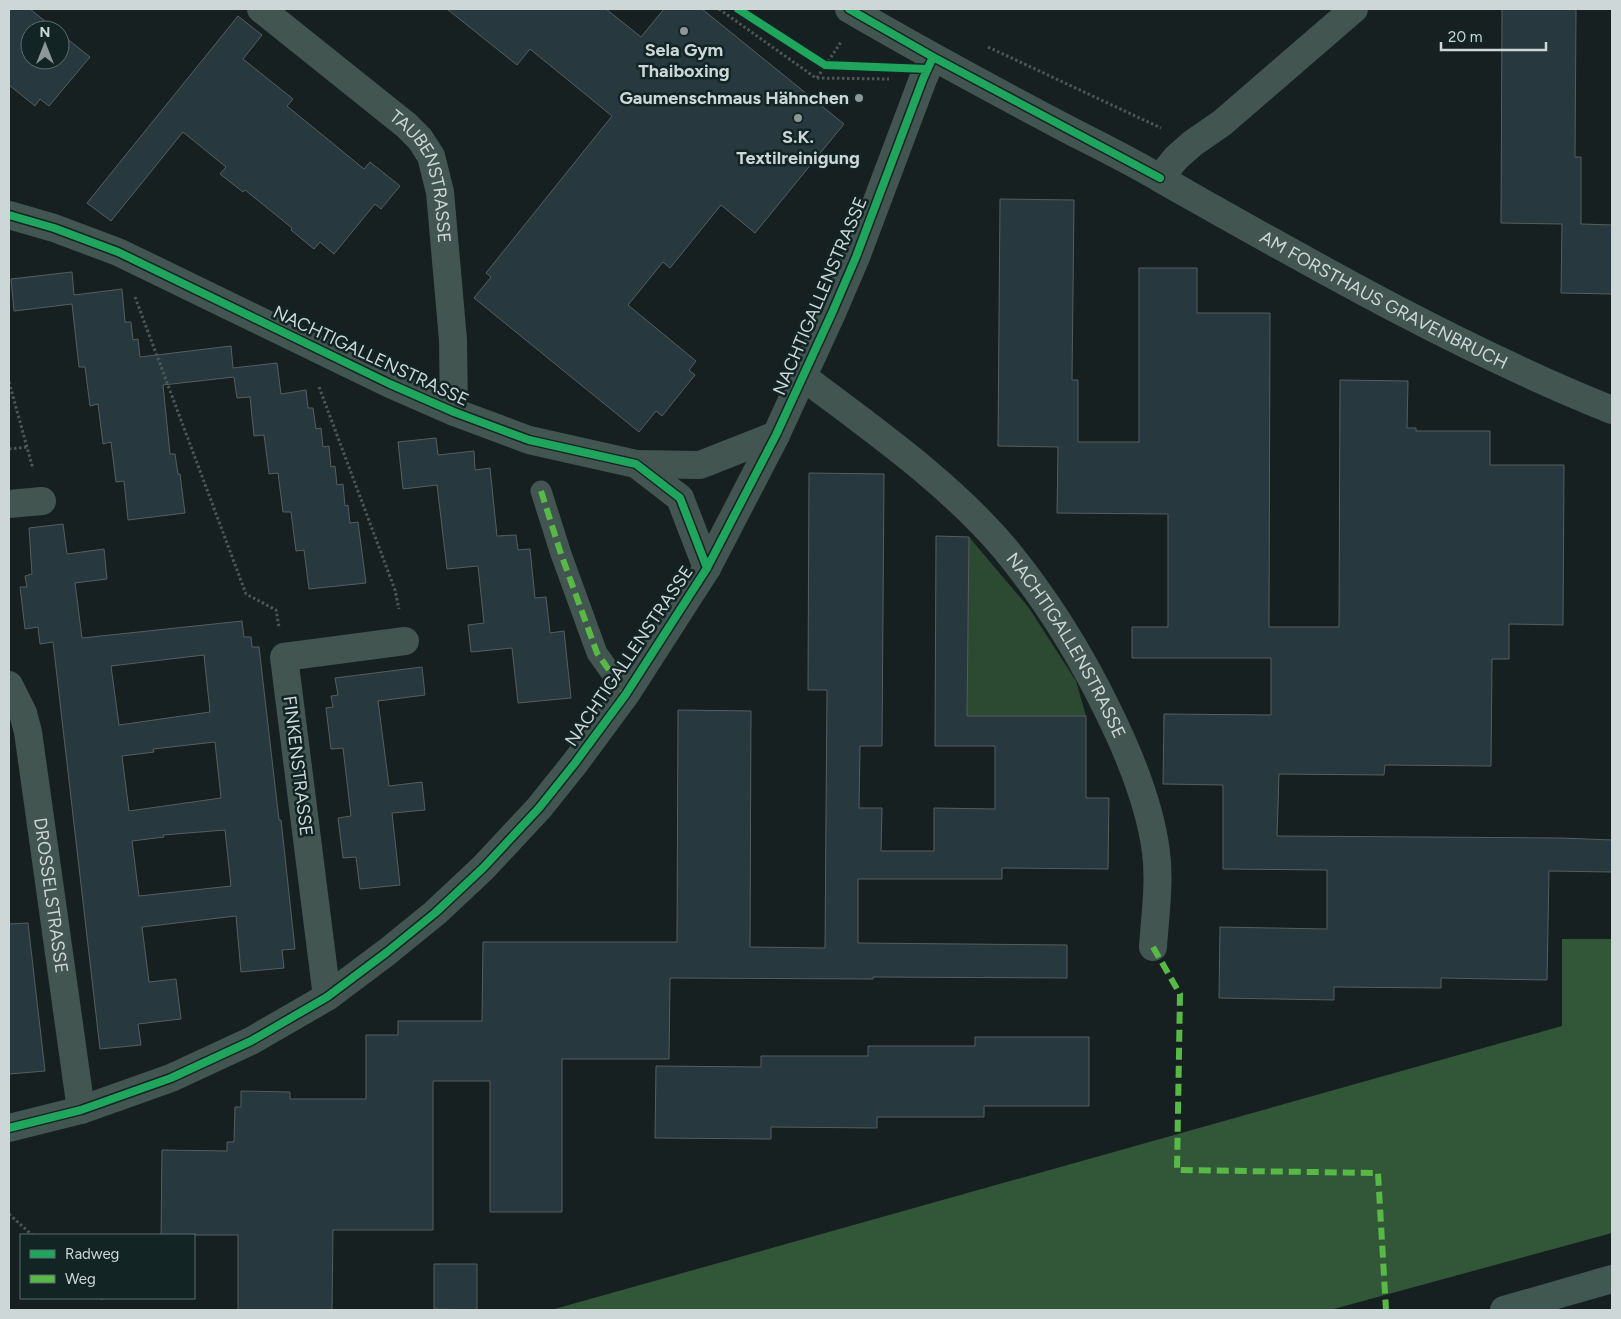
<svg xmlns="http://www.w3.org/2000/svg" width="1621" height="1319" viewBox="0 0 1621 1319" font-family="Figtree,sans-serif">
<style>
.green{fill:#2c4931}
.forest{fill:#325738}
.building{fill:#27393e;stroke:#565d5f;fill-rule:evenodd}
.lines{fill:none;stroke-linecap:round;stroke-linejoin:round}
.path{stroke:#4b5755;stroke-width:3;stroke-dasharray:2.5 2.5;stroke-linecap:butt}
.pedestrian{stroke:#435551;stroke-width:21}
.minor{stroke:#435551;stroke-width:28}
.secondary{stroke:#415751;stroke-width:28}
.quiet{stroke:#58b947;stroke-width:6;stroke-dasharray:12 6;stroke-linecap:butt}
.cycleway-casing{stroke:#132425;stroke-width:11}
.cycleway{stroke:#20a55d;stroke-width:8}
.poi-dot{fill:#8d9797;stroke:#132425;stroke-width:2}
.labels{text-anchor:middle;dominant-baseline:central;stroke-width:5;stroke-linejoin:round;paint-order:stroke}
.poi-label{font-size:18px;font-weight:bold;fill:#cdd7d7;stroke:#132425}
.street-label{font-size:18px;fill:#cdd7d7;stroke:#132425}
</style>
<rect width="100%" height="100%" fill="#172021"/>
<path class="green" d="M 969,537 L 1029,608 L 1076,681 L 1086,716 L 967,716 Z"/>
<path class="forest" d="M 1562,939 L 1612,939 L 1612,1233 L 1330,1310 L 551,1310 L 1562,1026 Z"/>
<path class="building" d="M 9,9 L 30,9 L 56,30 L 30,30 L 30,60 L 60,60 L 60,33 L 90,57 L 49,106 L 40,99 L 35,106 L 9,85 Z
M 447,9 L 606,9 L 641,37 L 664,9 L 702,9 L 844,124 L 755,233 L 721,205 L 670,268 L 663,262 L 628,305 L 696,361 L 689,370 L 695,375 L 662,416 L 656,411 L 639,432 L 474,298 L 491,277 L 486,273 L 612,116 L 530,49 L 517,65 Z
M 1502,9 L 1576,9 L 1575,157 L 1581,157 L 1581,224 L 1612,225 L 1612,294 L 1561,293 L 1562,224 L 1501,223 Z
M 238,16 L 262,35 L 243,59 L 293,99 L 287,106 L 364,169 L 370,162 L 400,186 L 381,209 L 375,204 L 334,254 L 320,242 L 314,249 L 291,230 L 292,228 L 245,190 L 243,192 L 220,174 L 226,167 L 183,132 L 111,221 L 87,203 Z
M 1000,199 L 1074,200 L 1072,380 L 1078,380 L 1078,442 L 1139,442 L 1139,268 L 1197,268 L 1197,313 L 1270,313 L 1269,627 L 1339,627 L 1340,380 L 1408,381 L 1407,428 L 1416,428 L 1416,431 L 1490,431 L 1490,465 L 1564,465 L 1563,625 L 1509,624 L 1509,659 L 1492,659 L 1491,766 L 1385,765 L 1384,775 L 1279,774 L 1277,836 L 1561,838 L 1612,840 L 1612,872 L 1549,871 L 1547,980 L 1441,978 L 1441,988 L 1334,987 L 1334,1000 L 1219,998 L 1220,927 L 1327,929 L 1327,870 L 1223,869 L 1223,785 L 1163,784 L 1164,714 L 1271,715 L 1271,658 L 1132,658 L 1132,627 L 1168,627 L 1168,514 L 1057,513 L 1058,447 L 998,446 Z
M 72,272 L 74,295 L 122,289 L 125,322 L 131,322 L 133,340 L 138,339 L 140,357 L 231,346 L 233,368 L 277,363 L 281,394 L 306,390 L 308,408 L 313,408 L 316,429 L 321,428 L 323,447 L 329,446 L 331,467 L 335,466 L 337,485 L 343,484 L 345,506 L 348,505 L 350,523 L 358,522 L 366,583 L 309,589 L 304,550 L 296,551 L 291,512 L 283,512 L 278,473 L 269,474 L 264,435 L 254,436 L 250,397 L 237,398 L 234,377 L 163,385 L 170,454 L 175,454 L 178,474 L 180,474 L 185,513 L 128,520 L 124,481 L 116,482 L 111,442 L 103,444 L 98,404 L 90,406 L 85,367 L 79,367 L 72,304 L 14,311 L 11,279 Z
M 436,438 L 438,455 L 474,451 L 475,470 L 490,468 L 497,536 L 516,535 L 518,550 L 530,549 L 535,598 L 546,597 L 550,633 L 564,631 L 571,698 L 518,703 L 512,648 L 471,652 L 468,625 L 484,623 L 478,566 L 447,569 L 437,485 L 403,489 L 398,442 Z
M 809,473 L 884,474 L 882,746 L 860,746 L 859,808 L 882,808 L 881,851 L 934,851 L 934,808 L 995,809 L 995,746 L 935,746 L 936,536 L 969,537 L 967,716 L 1086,716 L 1086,798 L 1109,798 L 1108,869 L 1002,868 L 1002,879 L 858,879 L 858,943 L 1067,945 L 1067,978 L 873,977 L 873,979 L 670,978 L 669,1059 L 562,1059 L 562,1212 L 490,1212 L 490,1081 L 433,1081 L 433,1230 L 333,1230 L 332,1310 L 238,1310 L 238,1235 L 161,1235 L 162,1150 L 227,1151 L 227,1142 L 234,1142 L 235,1107 L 241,1107 L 241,1091 L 290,1092 L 290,1099 L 366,1099 L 366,1035 L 398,1035 L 398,1021 L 482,1021 L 483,942 L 677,942 L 678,710 L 751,711 L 750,947 L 825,948 L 827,690 L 808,690 Z
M 63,524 L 67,554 L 104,549 L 107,579 L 75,583 L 82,638 L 242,621 L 244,637 L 251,637 L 252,647 L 259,647 L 279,820 L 281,820 L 295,949 L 282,950 L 284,968 L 241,972 L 236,916 L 142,927 L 149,982 L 176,979 L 181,1019 L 138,1024 L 141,1045 L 100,1049 L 53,642 L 40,644 L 38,627 L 25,629 L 20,587 L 27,587 L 25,576 L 32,574 L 29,528 ZM 204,655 L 210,712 L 119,725 L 111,666 ZM 215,742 L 221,798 L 129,811 L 122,756 L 154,752 L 153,749 ZM 225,830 L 231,886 L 139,896 L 132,841 L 164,837 L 163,835 Z
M 422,667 L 425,695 L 378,701 L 389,786 L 422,782 L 425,810 L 392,813 L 400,885 L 360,889 L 356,857 L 343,858 L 338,818 L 351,816 L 343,748 L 331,749 L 326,708 L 333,707 L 331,696 L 338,695 L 335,678 Z
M 28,923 L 45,1071 L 9,1074 L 9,924 Z
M 975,1037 L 1089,1037 L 1089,1106 L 984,1106 L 984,1117 L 877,1117 L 877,1128 L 771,1127 L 771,1139 L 655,1138 L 656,1066 L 761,1067 L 761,1056 L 868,1056 L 868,1046 L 975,1046 Z
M 434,1264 L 477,1264 L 477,1310 L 434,1309 Z"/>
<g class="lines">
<path class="path" d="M 719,9 L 816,78 L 889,79
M 988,47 L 1161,128
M 817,78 L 841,42
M 135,297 L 246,594 L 276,610 L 279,627
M 9,382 L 33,469
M 319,387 L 395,590 L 399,609
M 9,449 L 27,447
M 9,1214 L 32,1235
M 101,1298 L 103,1299"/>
<path class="pedestrian" d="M 541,491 L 561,554 L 597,653 L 626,694"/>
<g class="minor">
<path id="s1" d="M 261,9 L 406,125 L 420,139 L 431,156 L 440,192 L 453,340 L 454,412"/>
<path id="s2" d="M 849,9 C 921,51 995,91 1069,130 C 1100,146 1131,161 1161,179 C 1308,262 1455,347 1612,410"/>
<path d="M 1160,178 L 1176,158 L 1193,143 L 1222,123 L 1354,9"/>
<path d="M 9,215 L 54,228 L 118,252 L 390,384 L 454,412 L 529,440 L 636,464 L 680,498 L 707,568"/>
<path id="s3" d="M 802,376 C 872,429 950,483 1006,550 C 1047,600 1081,655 1109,713 C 1130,756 1150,804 1156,852 C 1160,883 1155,916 1153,947"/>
<path d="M 636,464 L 700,465 L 776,435"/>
<path d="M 9,504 L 42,501"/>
<path id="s4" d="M 9,685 L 23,713 L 28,732 L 81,1110"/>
<path d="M 327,997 L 284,657 L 405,641"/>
<path d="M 9,1128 L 81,1110 L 171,1078 L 251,1041 L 327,997 L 387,952 L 435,913 L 483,868 L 539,808 L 575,763 L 626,694 L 707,568 L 776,435 L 832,313 L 856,257 L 923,79 L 933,57"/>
</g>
<path class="secondary" d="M 1504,1310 L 1612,1279"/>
<path class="quiet" d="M 541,491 L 561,554 L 597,653 L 626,694
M 1153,947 L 1180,994 L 1177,1170 L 1378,1173 L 1386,1310"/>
<g class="cycleway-casing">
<path id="cycleway" d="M 738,9 L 825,65 L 927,69
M 849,9 L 933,57 L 1160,178
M 9,215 L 54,228 L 118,252 L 390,384 L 454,412 L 529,440 L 636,464 L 680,498 L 707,568
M 9,1128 L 81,1110 L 171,1078 L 251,1041 L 327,997 L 387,952 L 435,913 L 483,868 L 539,808 L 575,763 L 626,694 L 707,568 L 776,435 L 832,313 L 856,257 L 923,79 L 933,57"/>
</g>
<use href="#cycleway" class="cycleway"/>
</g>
<g class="poi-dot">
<circle cx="684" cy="31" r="5"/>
<circle cx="859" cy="98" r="5"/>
<circle cx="798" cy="118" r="5"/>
</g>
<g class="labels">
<g class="poi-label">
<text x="684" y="50">Sela Gym<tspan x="684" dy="21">Thaiboxing</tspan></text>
<text x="849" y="98" text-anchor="end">Gaumenschmaus Hähnchen</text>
<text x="798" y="137">S.K.<tspan x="798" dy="21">Textilreinigung</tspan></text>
</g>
<g class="street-label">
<text stroke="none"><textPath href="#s1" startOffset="241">TAUBENSTRASSE</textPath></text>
<text transform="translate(820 296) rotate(-67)">NACHTIGALLENSTRASSE</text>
<text stroke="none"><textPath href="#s2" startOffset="609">AM FORSTHAUS GRAVENBRUCH</textPath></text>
<text transform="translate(371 356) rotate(25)">NACHTIGALLENSTRASSE</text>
<text stroke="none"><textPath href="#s3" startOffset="382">NACHTIGALLENSTRASSE</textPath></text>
<text transform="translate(629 656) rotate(-56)">NACHTIGALLENSTRASSE</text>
<text transform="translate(298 766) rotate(83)">FINKENSTRASSE</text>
<text stroke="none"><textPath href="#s4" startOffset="216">DROSSELSTRASSE</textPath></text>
</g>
</g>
<rect width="1621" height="1319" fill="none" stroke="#cdd7d7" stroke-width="20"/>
<rect x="20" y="1234" width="175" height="65" fill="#132425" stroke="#5d6c6c"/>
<rect x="30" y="1250" width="25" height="8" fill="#20a55d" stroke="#5d6c6c"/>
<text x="65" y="1259" font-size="15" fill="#cdd7d7">Radweg</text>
<rect x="30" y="1275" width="25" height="8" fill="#58b947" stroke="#5d6c6c"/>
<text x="65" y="1284" font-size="15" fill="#cdd7d7">Weg</text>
<g transform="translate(45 45)"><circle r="24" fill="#132425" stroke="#5d6c6c"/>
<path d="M0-4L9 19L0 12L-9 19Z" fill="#8d9797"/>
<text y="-8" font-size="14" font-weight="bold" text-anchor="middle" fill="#cdd7d7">N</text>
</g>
<path d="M1441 42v8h105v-8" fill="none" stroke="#cdd7d7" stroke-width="2.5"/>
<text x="1448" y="42" font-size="15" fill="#cdd7d7" stroke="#132425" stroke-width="4" paint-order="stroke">20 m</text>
</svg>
